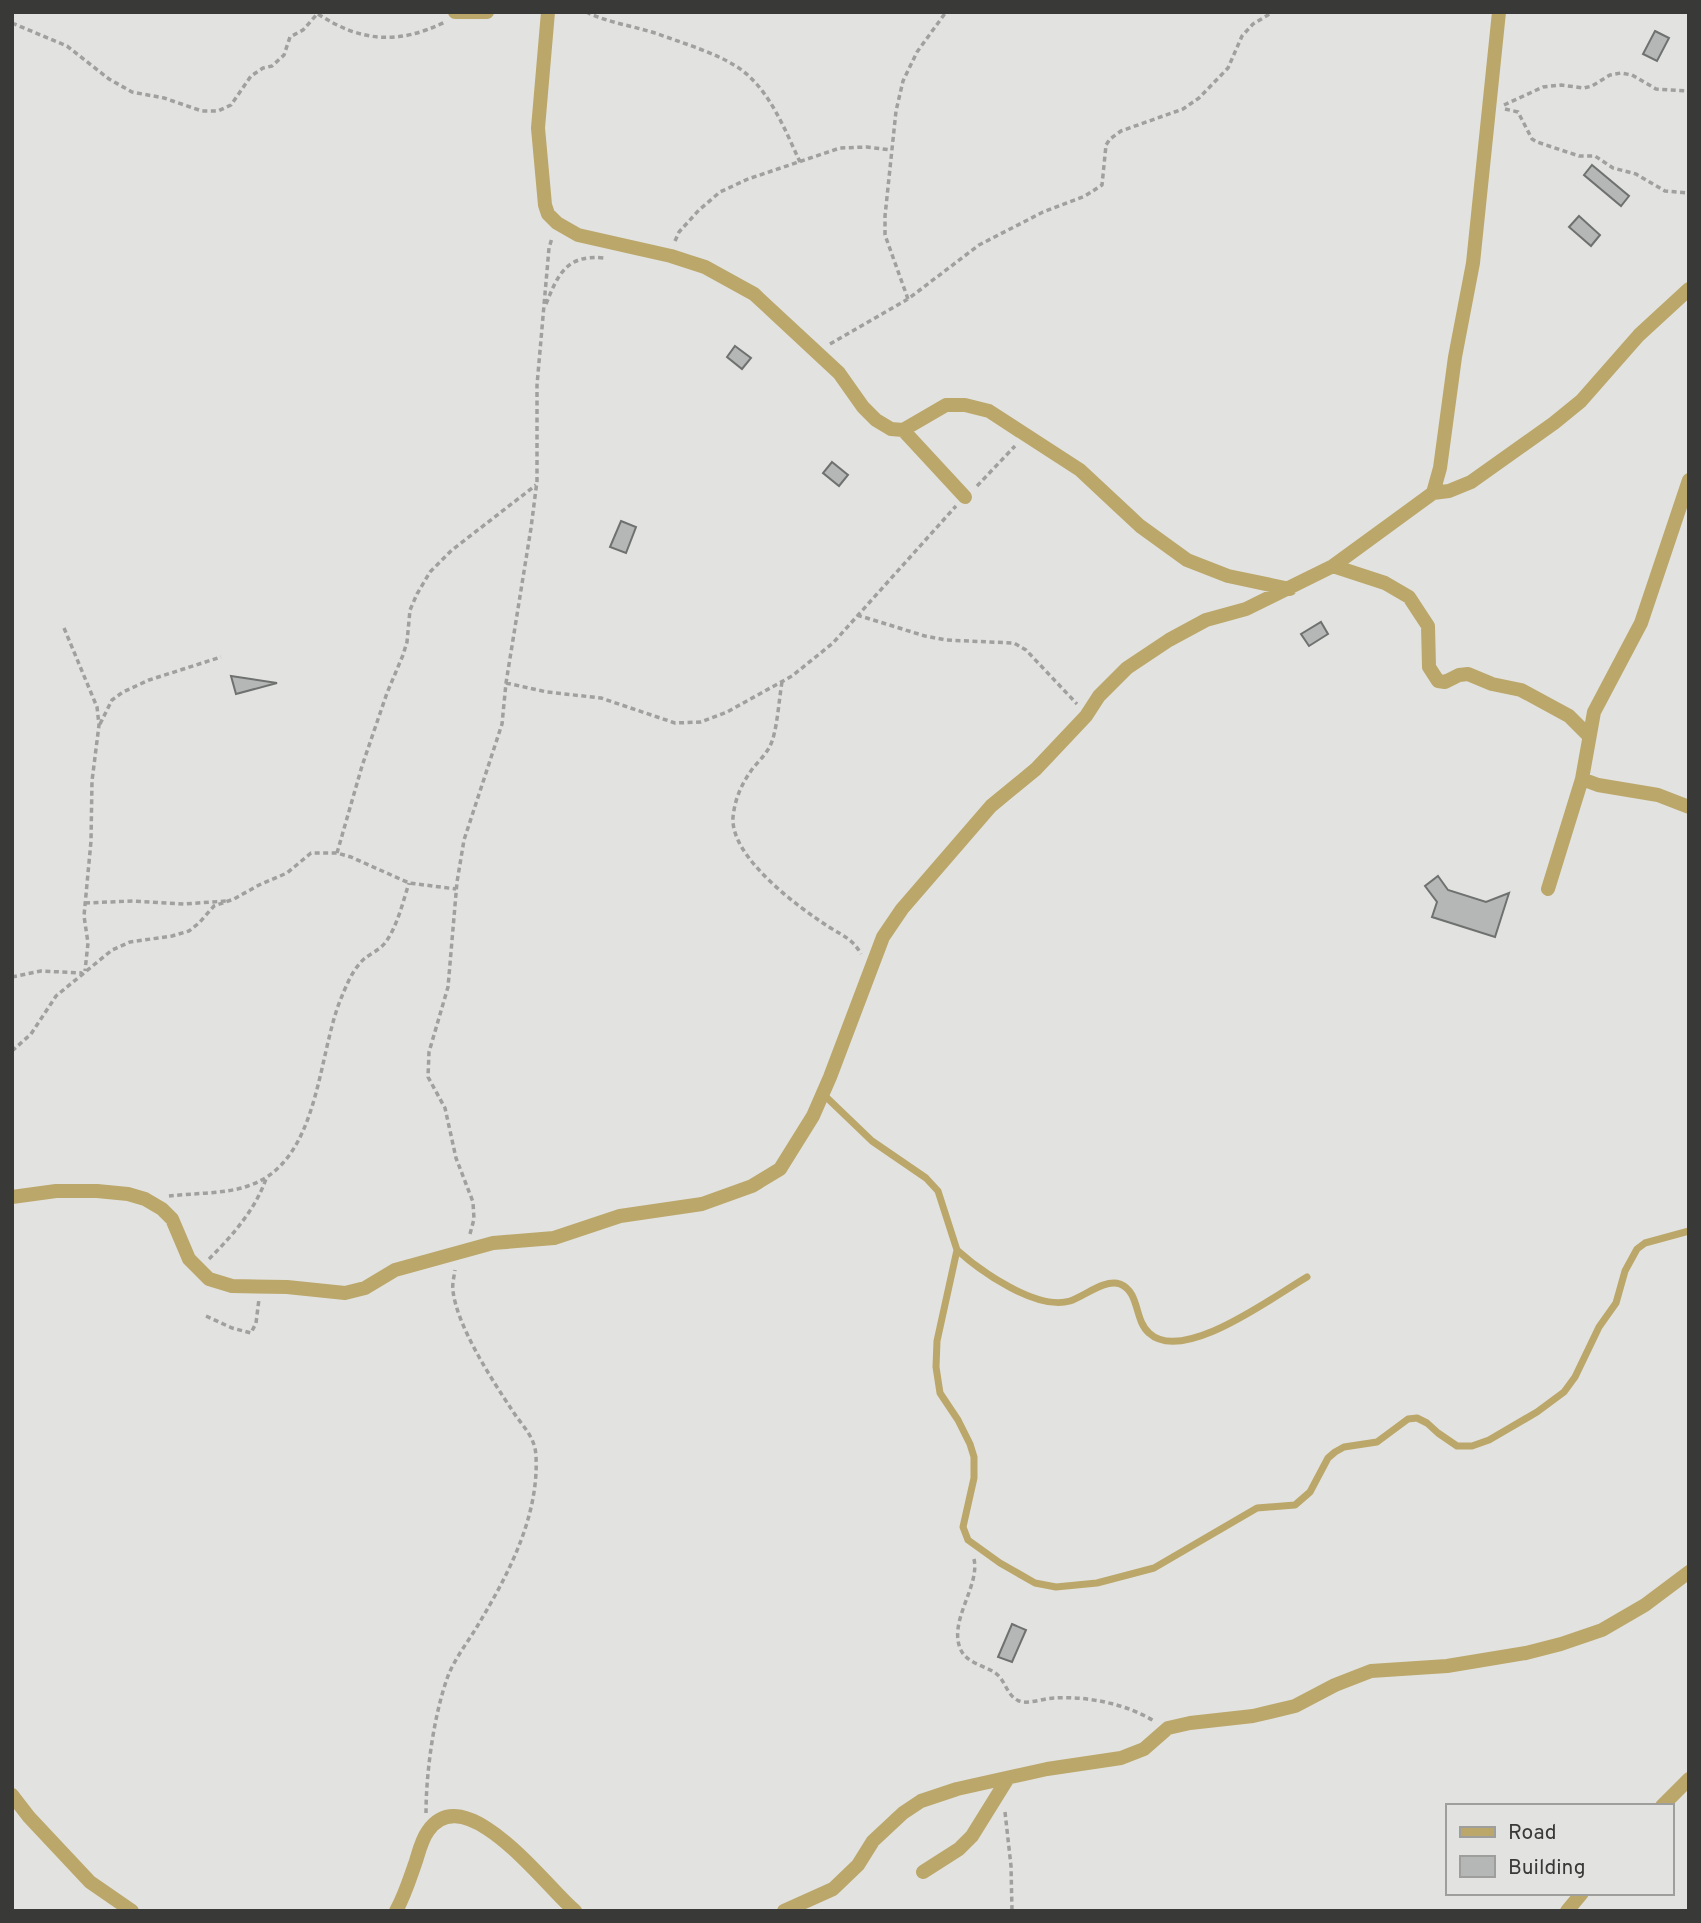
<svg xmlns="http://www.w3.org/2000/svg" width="1701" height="1923" viewBox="0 0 1701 1923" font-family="Overpass,sans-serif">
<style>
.building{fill:#b4b7b5;stroke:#6e716f;stroke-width:2}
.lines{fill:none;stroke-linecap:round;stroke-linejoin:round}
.path{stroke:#a0a09e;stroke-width:3.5;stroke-dasharray:5 3.5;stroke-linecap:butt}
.lane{stroke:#bca76a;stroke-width:7}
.street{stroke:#bca76a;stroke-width:14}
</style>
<rect width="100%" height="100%" fill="#e2e3e0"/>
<path class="building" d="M 1655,31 L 1669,38 L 1657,61 L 1643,54 Z
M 1592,165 L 1629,196 L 1621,206 L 1584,175 Z
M 1579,216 L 1600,235 L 1591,246 L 1569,227 Z
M 735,346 L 751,358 L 742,369 L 727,357 Z
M 832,462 L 848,475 L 839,486 L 823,473 Z
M 621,521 L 636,527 L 626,553 L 610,547 Z
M 1321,622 L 1328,634 L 1309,646 L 1301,634 Z
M 231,676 L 277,683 L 236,694 Z
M 1438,876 L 1448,890 L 1486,902 L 1509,893 L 1495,937 L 1432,917 L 1437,902 L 1425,886 Z
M 1012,1624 L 1026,1630 L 1012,1662 L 998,1657 Z"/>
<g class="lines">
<path class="path" d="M 586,12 C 609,23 634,26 658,34 C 680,42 715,53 734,65 C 768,85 784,128 800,162
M 318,14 C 361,42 398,45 445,22
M 12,23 L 67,46 L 109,79 L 132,92 L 164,98 L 202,111 L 218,111 L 231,105 L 251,76 L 263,68 L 272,66 L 284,55 L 290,37 L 303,30 L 319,12
M 1504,105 L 1543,87 L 1561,85 L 1584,88 L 1592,86 L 1610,75 L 1621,73 L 1632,75 L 1656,89 L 1689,91
M 1505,109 L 1518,112 L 1532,139 L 1537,142 L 1579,156 L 1595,156 L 1613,168 L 1636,174 L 1665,191 L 1689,193
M 675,241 L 679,232 L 699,210 L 720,192 L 748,179 L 840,148 L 867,147 L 891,150
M 908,299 L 885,235 L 885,216 L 896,111 L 903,81 L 917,52 L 946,12
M 546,304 C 558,274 567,254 604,258
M 830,344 L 908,299 L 979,245 L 1043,212 L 1085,196 L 1102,185 L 1106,145 L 1110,139 L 1121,131 L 1183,109 L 1199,98 L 1228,68 L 1242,36 L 1253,24 L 1273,12
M 977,486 L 1015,446
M 857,615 L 925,636 L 946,640 L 1014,643 L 1026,650 L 1077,704
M 64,628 L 97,707 L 99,725 L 92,781 L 91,841 L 84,916 L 88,943 L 85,971
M 782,682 C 779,699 777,733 770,746 C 766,754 759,761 753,768 C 742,783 735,798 733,817 C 730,857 798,907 829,927 C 843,936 853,939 861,954
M 506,683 L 547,692 L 601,698 L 675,723 L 701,722 L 727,712 L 792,676 L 833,643 L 956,506
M 100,724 L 112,700 L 123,692 L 149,680 L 221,657
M 337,853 L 362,766 L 387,693 L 403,655 L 407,642 L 410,610 L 417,594 L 430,572 L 452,550 L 536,485
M 85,903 L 133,901 L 184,904 L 226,901
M 12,977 L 41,971 L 82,973
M 12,1051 L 31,1034 L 56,996 L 112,950 L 130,942 L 172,936 L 189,931 L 199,923 L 214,906 L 234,899 L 259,885 L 287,873 L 311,853 L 337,853 L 351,857 L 409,883 L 456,889
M 169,1196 C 193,1193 226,1194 248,1186 C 321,1162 317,1053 342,996 C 347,984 353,969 364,959 C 370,954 379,950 385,943 C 397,927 403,902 409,883
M 470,1234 L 474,1219 L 473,1202 L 456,1158 L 445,1108 L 428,1077 L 429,1052 L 448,987 L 457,882 L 464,840 L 502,724 L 506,683 L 531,528 L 537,481 L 537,385 L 549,248 L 552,238
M 209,1259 C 232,1236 255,1210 266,1179
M 206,1316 L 232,1328 L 251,1333 L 256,1323 L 259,1299
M 974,1559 C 980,1586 949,1620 960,1648 C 965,1662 982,1665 994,1672 C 1007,1680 1006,1699 1023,1702 C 1033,1703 1045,1698 1055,1698 C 1088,1696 1126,1704 1154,1721
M 1005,1812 L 1011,1866 L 1012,1911
M 426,1813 C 426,1772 434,1714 448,1676 C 455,1658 468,1642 478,1625 C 508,1575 539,1517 536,1456 C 535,1436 522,1426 512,1410 C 492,1380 457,1326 453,1291 C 452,1284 454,1277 455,1270"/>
<path class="lane" d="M 823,1094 L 872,1141 L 926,1178 L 938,1191 L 957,1250 L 937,1341 L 936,1367 L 940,1393 L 958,1420 L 970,1444 L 974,1457 L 974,1478 L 963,1527 L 968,1540 L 1000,1563 L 1035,1583 L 1056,1587 L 1097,1583 L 1154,1568 L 1257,1508 L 1295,1505 L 1310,1492 L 1328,1458 L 1335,1452 L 1344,1447 L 1377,1442 L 1408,1419 L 1417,1418 L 1427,1423 L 1438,1433 L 1457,1446 L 1472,1446 L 1489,1440 L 1537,1412 L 1564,1392 L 1575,1377 L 1599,1327 L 1616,1303 L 1625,1271 L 1637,1249 L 1645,1243 L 1689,1231
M 957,1250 C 980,1271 1037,1311 1070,1301 C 1085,1296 1104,1279 1120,1284 C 1140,1292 1134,1320 1149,1333 C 1183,1365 1274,1296 1307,1277"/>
<path class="street" d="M 455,12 L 487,12
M 548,12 L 538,128 L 545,205 L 548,214 L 557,223 L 578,235 L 671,256 L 705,267 L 754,294 L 839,373 L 863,407 L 876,420 L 891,429 L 903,430 L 946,405 L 965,405 L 989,411 L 1080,470 L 1140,526 L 1187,560 L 1228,576 L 1290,589
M 903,430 L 965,497
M 1433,493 L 1449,491 L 1471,482 L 1554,423 L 1581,401 L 1639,335 L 1689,289
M 1333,566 L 1385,583 L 1409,597 L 1428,626 L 1429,667 L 1438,681 L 1445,682 L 1459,675 L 1468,674 L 1492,684 L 1521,690 L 1569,716 L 1589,736
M 1582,779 L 1598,785 L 1658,795 L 1689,807
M 1548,889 L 1582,779 L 1594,712 L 1641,623 L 1689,480
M 12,1197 L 56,1191 L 97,1191 L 128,1194 L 145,1199 L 162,1209 L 172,1219 L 189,1259 L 209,1279 L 232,1286 L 287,1287 L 345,1293 L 365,1288 L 395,1270 L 493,1243 L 554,1238 L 620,1216 L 702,1204 L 752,1186 L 780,1169 L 813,1116 L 830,1077 L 883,937 L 902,909 L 991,806 L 1036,769 L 1086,716 L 1099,696 L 1127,668 L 1169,640 L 1206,620 L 1246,609 L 1333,566 L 1433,493 L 1440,468 L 1455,357 L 1473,263 L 1499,12
M 12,1795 L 29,1817 L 90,1882 L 132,1911
M 1662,1806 L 1689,1779
M 923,1872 L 959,1849 L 972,1836 L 1008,1778
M 396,1911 C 405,1895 410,1878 416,1861 C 419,1851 422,1839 428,1831 C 466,1777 547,1888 575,1911
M 784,1911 L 833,1889 L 858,1865 L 873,1841 L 903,1813 L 921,1801 L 957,1789 L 1047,1769 L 1121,1758 L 1144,1749 L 1168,1728 L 1190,1723 L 1253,1716 L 1295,1706 L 1335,1685 L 1371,1671 L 1447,1666 L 1526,1653 L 1561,1644 L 1602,1630 L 1645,1605 L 1689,1572
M 1567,1911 L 1582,1893"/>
</g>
<rect width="1701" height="1923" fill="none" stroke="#393938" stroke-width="28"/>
<rect x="1446" y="1804" width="228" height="91" fill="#e2e3e0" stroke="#9e9f9d" stroke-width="2"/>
<rect x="1460" y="1827" width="35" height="10" fill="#bca76a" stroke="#9e9f9d" stroke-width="2"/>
<text x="1508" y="1839" font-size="21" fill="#393938">Road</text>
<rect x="1460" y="1856" width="35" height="21" fill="#b4b7b5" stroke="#9e9f9d" stroke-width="2"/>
<text x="1508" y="1874" font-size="21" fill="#393938">Building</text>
</svg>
